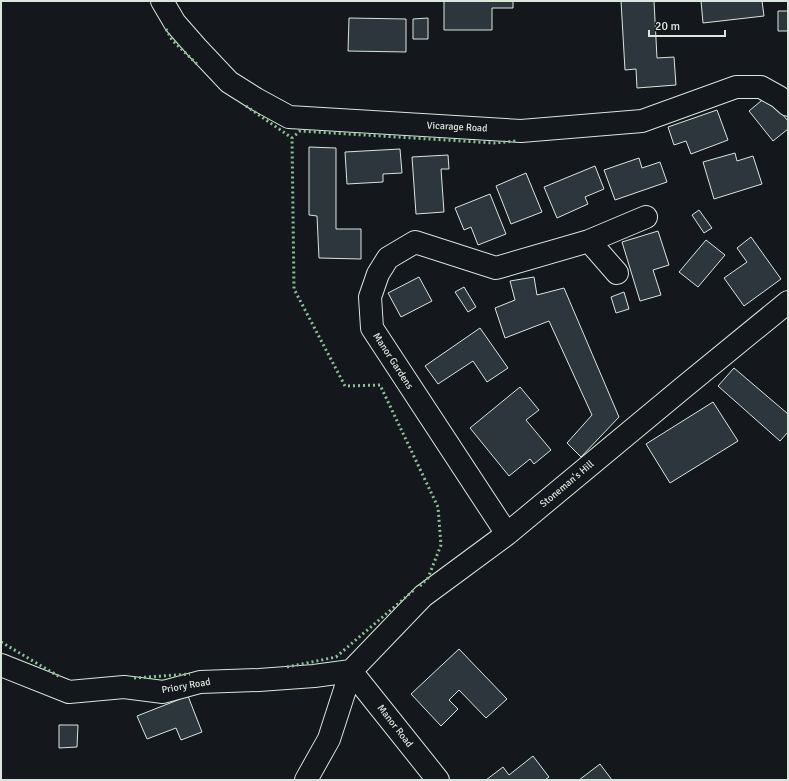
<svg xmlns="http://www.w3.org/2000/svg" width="789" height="781" viewBox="0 0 789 781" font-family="Signika,sans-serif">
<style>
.building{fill:#2c363c;stroke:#d8e6dc}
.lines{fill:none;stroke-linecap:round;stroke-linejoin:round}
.street-casing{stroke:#d8e6dc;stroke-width:24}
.street{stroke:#14181c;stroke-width:22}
.hedge{stroke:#8ac095;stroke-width:3;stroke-dasharray:2 3;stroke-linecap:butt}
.labels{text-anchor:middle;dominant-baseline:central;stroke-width:3;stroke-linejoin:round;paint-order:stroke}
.street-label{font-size:10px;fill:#d8e6dc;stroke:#14181c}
</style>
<rect width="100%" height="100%" fill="#14181c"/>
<path class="building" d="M 444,1 L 513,1 L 513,8 L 492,8 L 492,30 L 444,30 Z
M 621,1 L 654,1 L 657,58 L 674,57 L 676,85 L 637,88 L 636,69 L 625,70 Z
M 701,1 L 762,1 L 764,16 L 703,23 Z
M 778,11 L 788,11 L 788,31 L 778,31 Z
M 349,18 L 406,19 L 406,52 L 348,51 Z
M 428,18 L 428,39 L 413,39 L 413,19 Z
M 767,96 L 788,121 L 788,129 L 773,141 L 749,111 Z
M 717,110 L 728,140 L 691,154 L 686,141 L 674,145 L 668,127 Z
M 309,147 L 336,148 L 336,229 L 361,229 L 361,259 L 319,258 L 317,216 L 309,215 Z
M 400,149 L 402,173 L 383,174 L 383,182 L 347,184 L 345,152 Z
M 735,153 L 737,161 L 753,156 L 762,184 L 714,199 L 703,162 Z
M 448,155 L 449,169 L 441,169 L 444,212 L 416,214 L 412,157 Z
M 639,158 L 642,168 L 660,162 L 667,182 L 615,200 L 604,170 Z
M 595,166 L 604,189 L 585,197 L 588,204 L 557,218 L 544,187 Z
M 526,173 L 542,212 L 511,224 L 496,186 Z
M 490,194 L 506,234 L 478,245 L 471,227 L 464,230 L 455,208 Z
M 699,210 L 712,228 L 704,233 L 692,215 Z
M 658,231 L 669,265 L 653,270 L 661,295 L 640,301 L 622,242 Z
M 751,237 L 781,279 L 744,306 L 724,278 L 747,262 L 737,248 Z
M 706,240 L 725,255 L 698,287 L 679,272 Z
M 419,277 L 432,301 L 401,317 L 388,293 Z
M 534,277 L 537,295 L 564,288 L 619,417 L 581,457 L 567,443 L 592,415 L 549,321 L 505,338 L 495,308 L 515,300 L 510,281 Z
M 464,287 L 476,307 L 468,312 L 455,292 Z
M 624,292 L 629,309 L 616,313 L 611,297 Z
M 480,328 L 508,368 L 487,382 L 473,361 L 438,384 L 425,366 Z
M 734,368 L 788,414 L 788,432 L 780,441 L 718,386 Z
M 520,387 L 539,410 L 526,420 L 551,450 L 534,464 L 530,459 L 509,476 L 470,428 Z
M 713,402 L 738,441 L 670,483 L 646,444 Z
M 459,649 L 507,699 L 486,718 L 459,690 L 449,700 L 458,709 L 441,726 L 411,694 Z
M 188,696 L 202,732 L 181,740 L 176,728 L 147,739 L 137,716 Z
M 59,725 L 78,725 L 77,747 L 59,748 Z
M 533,756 L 549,777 L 545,780 L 486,780 L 503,767 L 509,775 Z
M 600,764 L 612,780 L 579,780 Z"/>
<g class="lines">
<g class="street-casing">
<path id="street" d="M 162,1 L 175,23 L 196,47 L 229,82 L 256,99 L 289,117 L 521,131 L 642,121 L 736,87 L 761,87 L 779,97 L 788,105
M 589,241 L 617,273
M 507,534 L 372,328 L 370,297 L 378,274 L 388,258 L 415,242 L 496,268 L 589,241 L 646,217
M 1,665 L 69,692 L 124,687 L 163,692 L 200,682 L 259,680 L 314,676 L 351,671
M 351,671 L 438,780
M 306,780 L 329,739 L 351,671 L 423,596 L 507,534 L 684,387 L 788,302"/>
</g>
<use href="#street" class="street"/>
<path class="hedge" d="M 166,29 L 172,40 L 199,66
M 246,106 L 292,138
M 420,586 L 428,578 L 441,545 L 438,507 L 380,385 L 345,386 L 294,289 L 292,138 L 300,131 L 494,143 L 516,141
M 1,642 L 60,677
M 287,667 L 336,657 L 414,590
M 134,678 L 190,674"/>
</g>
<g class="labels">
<g class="street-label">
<text transform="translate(457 127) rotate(3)">Vicarage Road</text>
<text transform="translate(393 361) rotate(57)">Manor Gardens</text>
<text transform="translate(567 484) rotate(-40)">Stoneman's Hill</text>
<text transform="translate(186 686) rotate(-10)">Priory Road</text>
<text transform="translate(395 726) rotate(52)">Manor Road</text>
</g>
</g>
<rect width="789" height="781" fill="none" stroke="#d8e6dc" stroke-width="4"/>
<path d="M649 30v6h76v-6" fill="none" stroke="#d8e6dc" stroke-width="2"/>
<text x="655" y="30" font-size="12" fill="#d8e6dc" stroke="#14181c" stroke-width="3" paint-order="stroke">20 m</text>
</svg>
